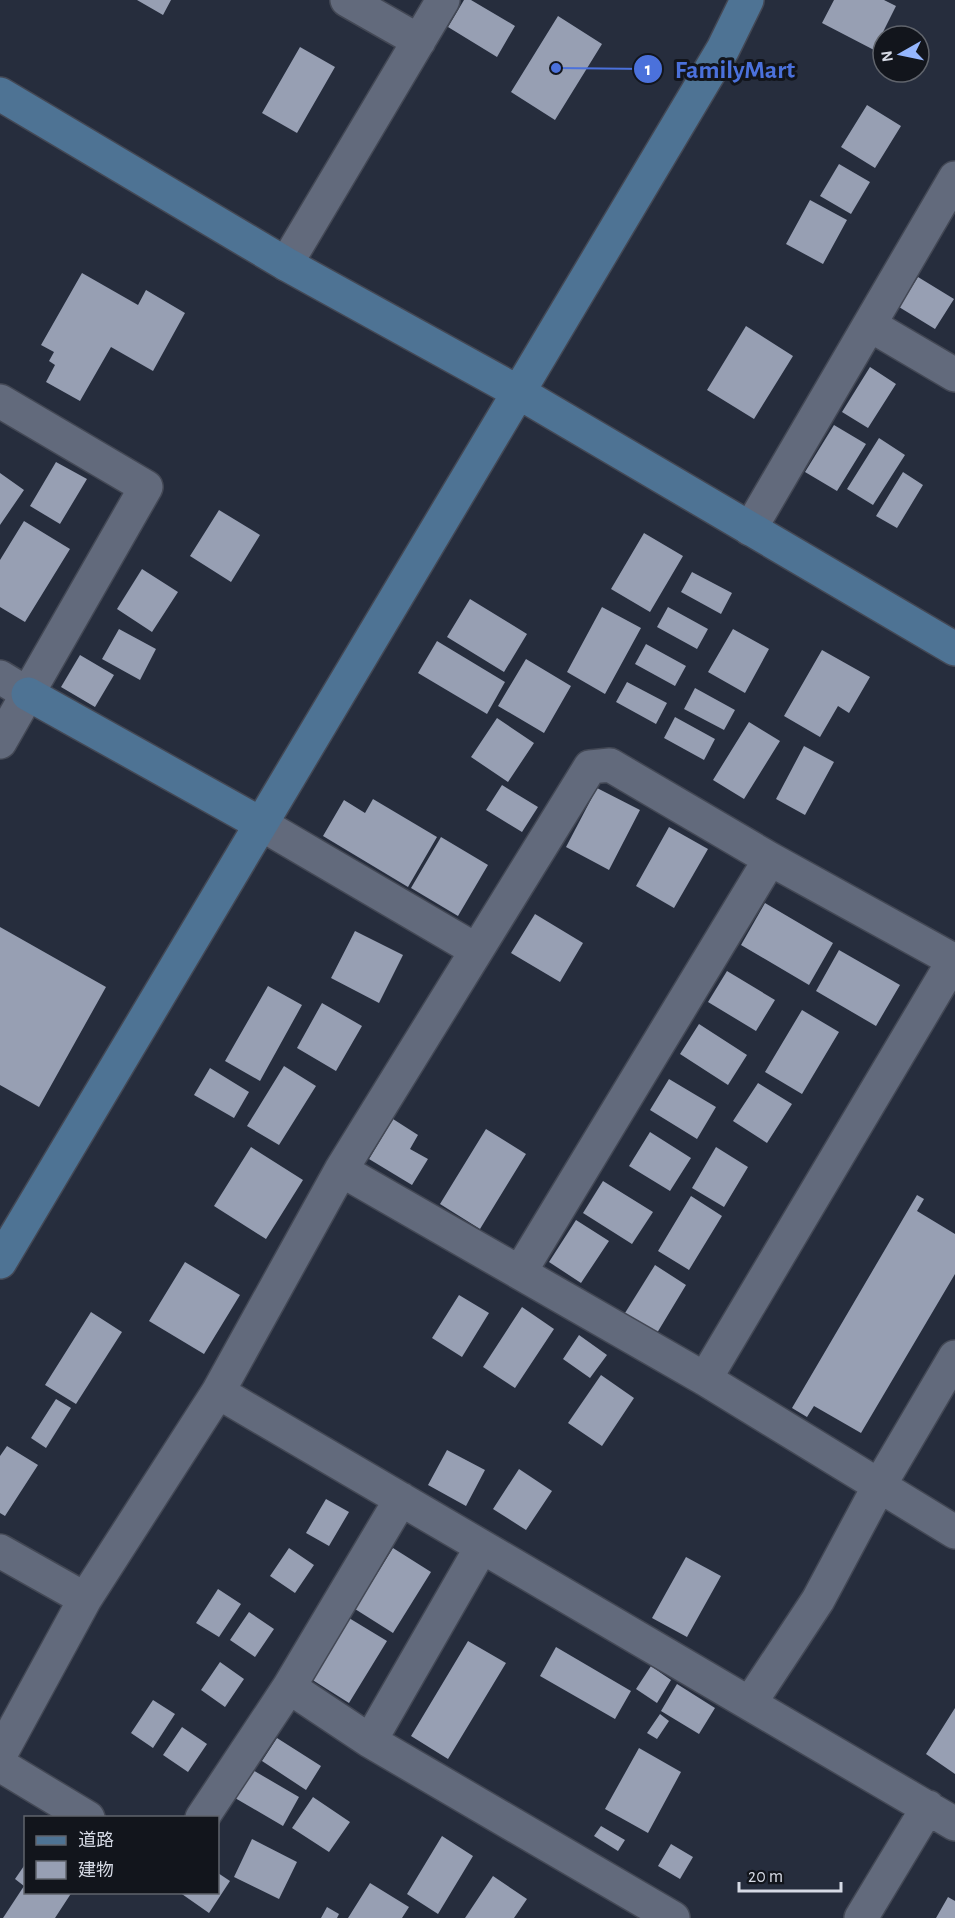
<svg xmlns="http://www.w3.org/2000/svg" width="955" height="1918" viewBox="0 0 955 1918" font-family="'Alegreya Sans','Noto Sans JP',sans-serif">
<style>
.building{fill:#979fb3}
.lines{fill:none;stroke-linecap:round;stroke-linejoin:round}
.street-casing{stroke:#434855;stroke-width:36}
.secondary-casing{stroke:#434855;stroke-width:36}
.street{stroke:#626a7c;stroke-width:33}
.secondary{stroke:#4e7394;stroke-width:33}
.leader{fill:none;stroke:#4b71db;stroke-width:2}
.callout-dot{fill:#4b71db;stroke:#12151c;stroke-width:2}
.mark-label{font-size:18px;text-anchor:middle;font-weight:bold;fill:#fff}
.callout-label{font-size:26px;text-anchor:middle;font-weight:bold;fill:#4b71db;stroke:#12151c;stroke-width:6;stroke-linejoin:round;paint-order:stroke}
</style>
<rect width="100%" height="100%" fill="#262d3d"/>
<path class="building" d="M 137,0 L 171,0 L 163,15 Z
M 464,0 L 471,0 L 515,26 L 497,57 L 448,27 Z
M 834,0 L 884,0 L 896,6 L 874,50 L 822,23 Z
M 558,16 L 602,44 L 555,120 L 511,92 Z
M 300,47 L 335,67 L 297,133 L 262,113 Z
M 867,105 L 901,126 L 875,168 L 841,147 Z
M 839,164 L 870,182 L 851,214 L 820,196 Z
M 810,200 L 847,220 L 823,264 L 786,244 Z
M 82,273 L 138,305 L 146,290 L 185,313 L 153,371 L 111,347 L 80,401 L 46,382 L 55,365 L 49,361 L 54,352 L 41,345 Z
M 918,277 L 954,299 L 935,329 L 899,307 Z
M 746,326 L 793,356 L 754,419 L 707,390 Z
M 870,367 L 896,384 L 868,428 L 842,412 Z
M 834,425 L 866,444 L 837,491 L 805,472 Z
M 879,438 L 905,455 L 873,505 L 847,489 Z
M 56,462 L 87,479 L 60,524 L 30,506 Z
M 903,472 L 923,485 L 897,528 L 876,516 Z
M 0,473 L 24,490 L 0,525 Z
M 219,510 L 260,535 L 231,582 L 190,556 Z
M 24,521 L 70,549 L 25,622 L 0,607 L 0,560 Z
M 644,533 L 683,556 L 650,612 L 611,589 Z
M 142,569 L 178,592 L 152,632 L 117,609 Z
M 692,572 L 732,593 L 721,614 L 681,592 Z
M 470,599 L 527,634 L 504,672 L 447,637 Z
M 602,607 L 641,628 L 605,694 L 567,672 Z
M 668,607 L 708,629 L 697,649 L 657,627 Z
M 119,629 L 156,649 L 140,680 L 102,659 Z
M 733,629 L 769,649 L 745,693 L 708,672 Z
M 437,641 L 505,682 L 487,714 L 418,673 Z
M 646,644 L 686,666 L 675,686 L 635,664 Z
M 822,650 L 870,677 L 849,713 L 838,706 L 820,737 L 784,716 Z
M 80,655 L 114,675 L 95,707 L 61,687 Z
M 526,659 L 571,686 L 544,733 L 498,706 Z
M 627,682 L 667,703 L 656,724 L 616,702 Z
M 695,688 L 735,710 L 724,730 L 684,709 Z
M 675,717 L 715,739 L 704,760 L 664,738 Z
M 497,718 L 534,743 L 508,782 L 471,757 Z
M 749,722 L 780,741 L 744,799 L 713,780 Z
M 804,746 L 834,762 L 805,815 L 776,799 Z
M 502,785 L 538,807 L 522,832 L 486,810 Z
M 597,788 L 640,810 L 609,870 L 566,847 Z
M 373,799 L 437,837 L 408,887 L 323,836 L 344,800 L 365,813 Z
M 669,827 L 708,849 L 674,908 L 636,886 Z
M 441,837 L 488,865 L 458,916 L 411,888 Z
M 765,903 L 833,943 L 809,985 L 741,945 Z
M 535,914 L 583,943 L 560,982 L 511,953 Z
M 0,927 L 106,987 L 39,1107 L 0,1085 Z
M 355,931 L 403,955 L 379,1003 L 331,978 Z
M 839,950 L 900,985 L 876,1026 L 816,991 Z
M 727,971 L 775,1000 L 756,1031 L 708,1002 Z
M 268,986 L 302,1005 L 260,1081 L 225,1061 Z
M 322,1003 L 362,1026 L 336,1071 L 297,1048 Z
M 802,1010 L 839,1032 L 802,1094 L 765,1072 Z
M 699,1024 L 747,1055 L 728,1085 L 680,1054 Z
M 284,1066 L 316,1086 L 279,1145 L 247,1126 Z
M 210,1068 L 249,1092 L 234,1118 L 194,1095 Z
M 669,1079 L 716,1107 L 697,1139 L 650,1110 Z
M 758,1083 L 792,1104 L 767,1143 L 733,1121 Z
M 393,1119 L 418,1135 L 410,1149 L 428,1159 L 412,1185 L 369,1159 Z
M 486,1129 L 526,1154 L 480,1229 L 440,1204 Z
M 650,1132 L 691,1158 L 670,1191 L 629,1166 Z
M 251,1147 L 303,1180 L 266,1239 L 214,1206 Z
M 716,1147 L 748,1167 L 724,1207 L 692,1188 Z
M 603,1181 L 653,1212 L 632,1244 L 583,1213 Z
M 917,1195 L 924,1199 L 917,1211 L 955,1234 L 955,1274 L 861,1433 L 814,1406 L 807,1417 L 792,1408 Z
M 691,1196 L 722,1216 L 689,1270 L 658,1251 Z
M 576,1220 L 609,1241 L 581,1283 L 549,1262 Z
M 185,1262 L 240,1295 L 204,1354 L 149,1321 Z
M 655,1265 L 686,1285 L 657,1333 L 625,1313 Z
M 459,1295 L 489,1313 L 462,1357 L 432,1338 Z
M 522,1307 L 554,1329 L 515,1388 L 483,1367 Z
M 91,1312 L 122,1332 L 76,1404 L 45,1385 Z
M 579,1335 L 607,1355 L 590,1378 L 563,1359 Z
M 601,1375 L 634,1398 L 602,1446 L 568,1423 Z
M 56,1399 L 71,1408 L 46,1448 L 31,1438 Z
M 7,1446 L 38,1465 L 5,1516 L 0,1513 L 0,1456 Z
M 447,1450 L 485,1470 L 466,1506 L 428,1485 Z
M 519,1469 L 552,1491 L 526,1530 L 493,1509 Z
M 326,1499 L 349,1512 L 329,1546 L 306,1533 Z
M 289,1548 L 314,1565 L 295,1593 L 270,1576 Z
M 393,1548 L 431,1572 L 393,1633 L 355,1609 Z
M 686,1557 L 721,1576 L 687,1637 L 652,1618 Z
M 218,1589 L 241,1604 L 219,1637 L 196,1623 Z
M 249,1612 L 274,1629 L 255,1657 L 230,1640 Z
M 349,1618 L 387,1641 L 349,1703 L 311,1679 Z
M 468,1641 L 506,1663 L 448,1759 L 411,1736 Z
M 556,1647 L 631,1691 L 615,1719 L 540,1676 Z
M 220,1662 L 244,1679 L 225,1707 L 201,1690 Z
M 651,1666 L 671,1680 L 657,1703 L 636,1689 Z
M 677,1684 L 715,1708 L 699,1734 L 661,1711 Z
M 153,1700 L 175,1714 L 153,1748 L 131,1733 Z
M 955,1708 L 955,1774 L 926,1754 Z
M 660,1714 L 669,1721 L 657,1739 L 647,1733 Z
M 182,1727 L 207,1744 L 188,1772 L 163,1755 Z
M 277,1738 L 321,1766 L 306,1790 L 262,1761 Z
M 639,1748 L 681,1772 L 648,1833 L 605,1809 Z
M 251,1769 L 299,1797 L 283,1826 L 235,1798 Z
M 313,1797 L 350,1822 L 329,1852 L 292,1828 Z
M 601,1826 L 625,1840 L 618,1851 L 594,1836 Z
M 442,1836 L 473,1856 L 438,1914 L 407,1894 Z
M 252,1839 L 297,1862 L 279,1899 L 234,1877 Z
M 671,1844 L 693,1857 L 680,1879 L 658,1866 Z
M 26,1863 L 26,1892 L 72,1892 L 55,1918 L 3,1918 L 24,1886 L 15,1879 Z
M 218,1873 L 230,1881 L 209,1913 L 179,1892 L 218,1892 Z
M 493,1876 L 527,1899 L 514,1918 L 465,1918 Z
M 370,1883 L 409,1907 L 402,1918 L 348,1918 Z
M 948,1897 L 955,1901 L 955,1918 L 936,1918 Z
M 327,1907 L 339,1914 L 337,1918 L 321,1918 Z"/>
<g class="lines">
<g class="street-casing">
<path id="street" d="M 347,0 L 419,41
M 286,264 L 443,0
M 870,325 L 955,375
M 0,401 L 146,487 L 0,742
M 750,529 L 955,178
M 0,677 L 28,694
M 261,824 L 476,950
M 341,1170 L 705,1379 L 955,1532
M 520,1272 L 770,859
M 705,1379 L 954,960
M 218,1392 L 955,1824
M 401,1499 L 289,1687 L 370,1741 L 673,1918
M 0,1551 L 85,1599
M 750,1703 L 818,1600 L 879,1486 L 955,1357
M 370,1741 L 481,1548
M 0,1755 L 85,1599 L 218,1392 L 341,1170 L 590,767 L 610,765 L 770,859 L 955,961
M 0,1765 L 88,1818
M 202,1818 L 289,1687
M 861,1918 L 928,1807"/>
</g>
<g class="secondary-casing">
<path id="secondary" d="M 0,94 L 286,264 L 518,392 L 955,649
M 28,694 L 261,824
M 0,1262 L 723,49 L 747,0"/>
</g>
<use href="#street" class="street"/>
<use href="#secondary" class="secondary"/>
</g>
<path class="leader" d="M556 68L648 69"/>
<g class="callout-dot">
<circle cx="556" cy="68" r="6"/>
<circle cx="648" cy="69" r="15"/>
</g>
<g class="mark-label">
<text x="648" y="75">1</text>
</g>
<g class="callout-label">
<text x="735" y="78">FamilyMart</text>
</g>
<rect x="24" y="1816" width="195" height="78" fill="#12151c" stroke="#60646c" stroke-width="1.5"/>
<rect x="36" y="1836" width="30" height="9" fill="#4e7394" stroke="#60646c" stroke-width="1.5"/>
<text x="78" y="1846" font-size="18" fill="#d6dae5">道路</text>
<rect x="36" y="1861" width="30" height="18" fill="#979fb3" stroke="#60646c" stroke-width="1.5"/>
<text x="78" y="1876" font-size="18" fill="#d6dae5">建物</text>
<g transform="translate(901 54) rotate(261)"><circle r="28" fill="#12151c" stroke="#60646c" stroke-width="1.5"/>
<path d="M0-4.5L10 22L0 15L-10 22Z" fill="#95b6fd"/>
<text y="-9" font-size="16" font-weight="bold" text-anchor="middle" fill="#d6dae5">N</text>
</g>
<path d="M739 1882v9h102v-9" fill="none" stroke="#d6dae5" stroke-width="3"/>
<text x="748" y="1882" font-size="18" fill="#d6dae5" stroke="#12151c" stroke-width="4.5" paint-order="stroke">20 m</text>
</svg>
